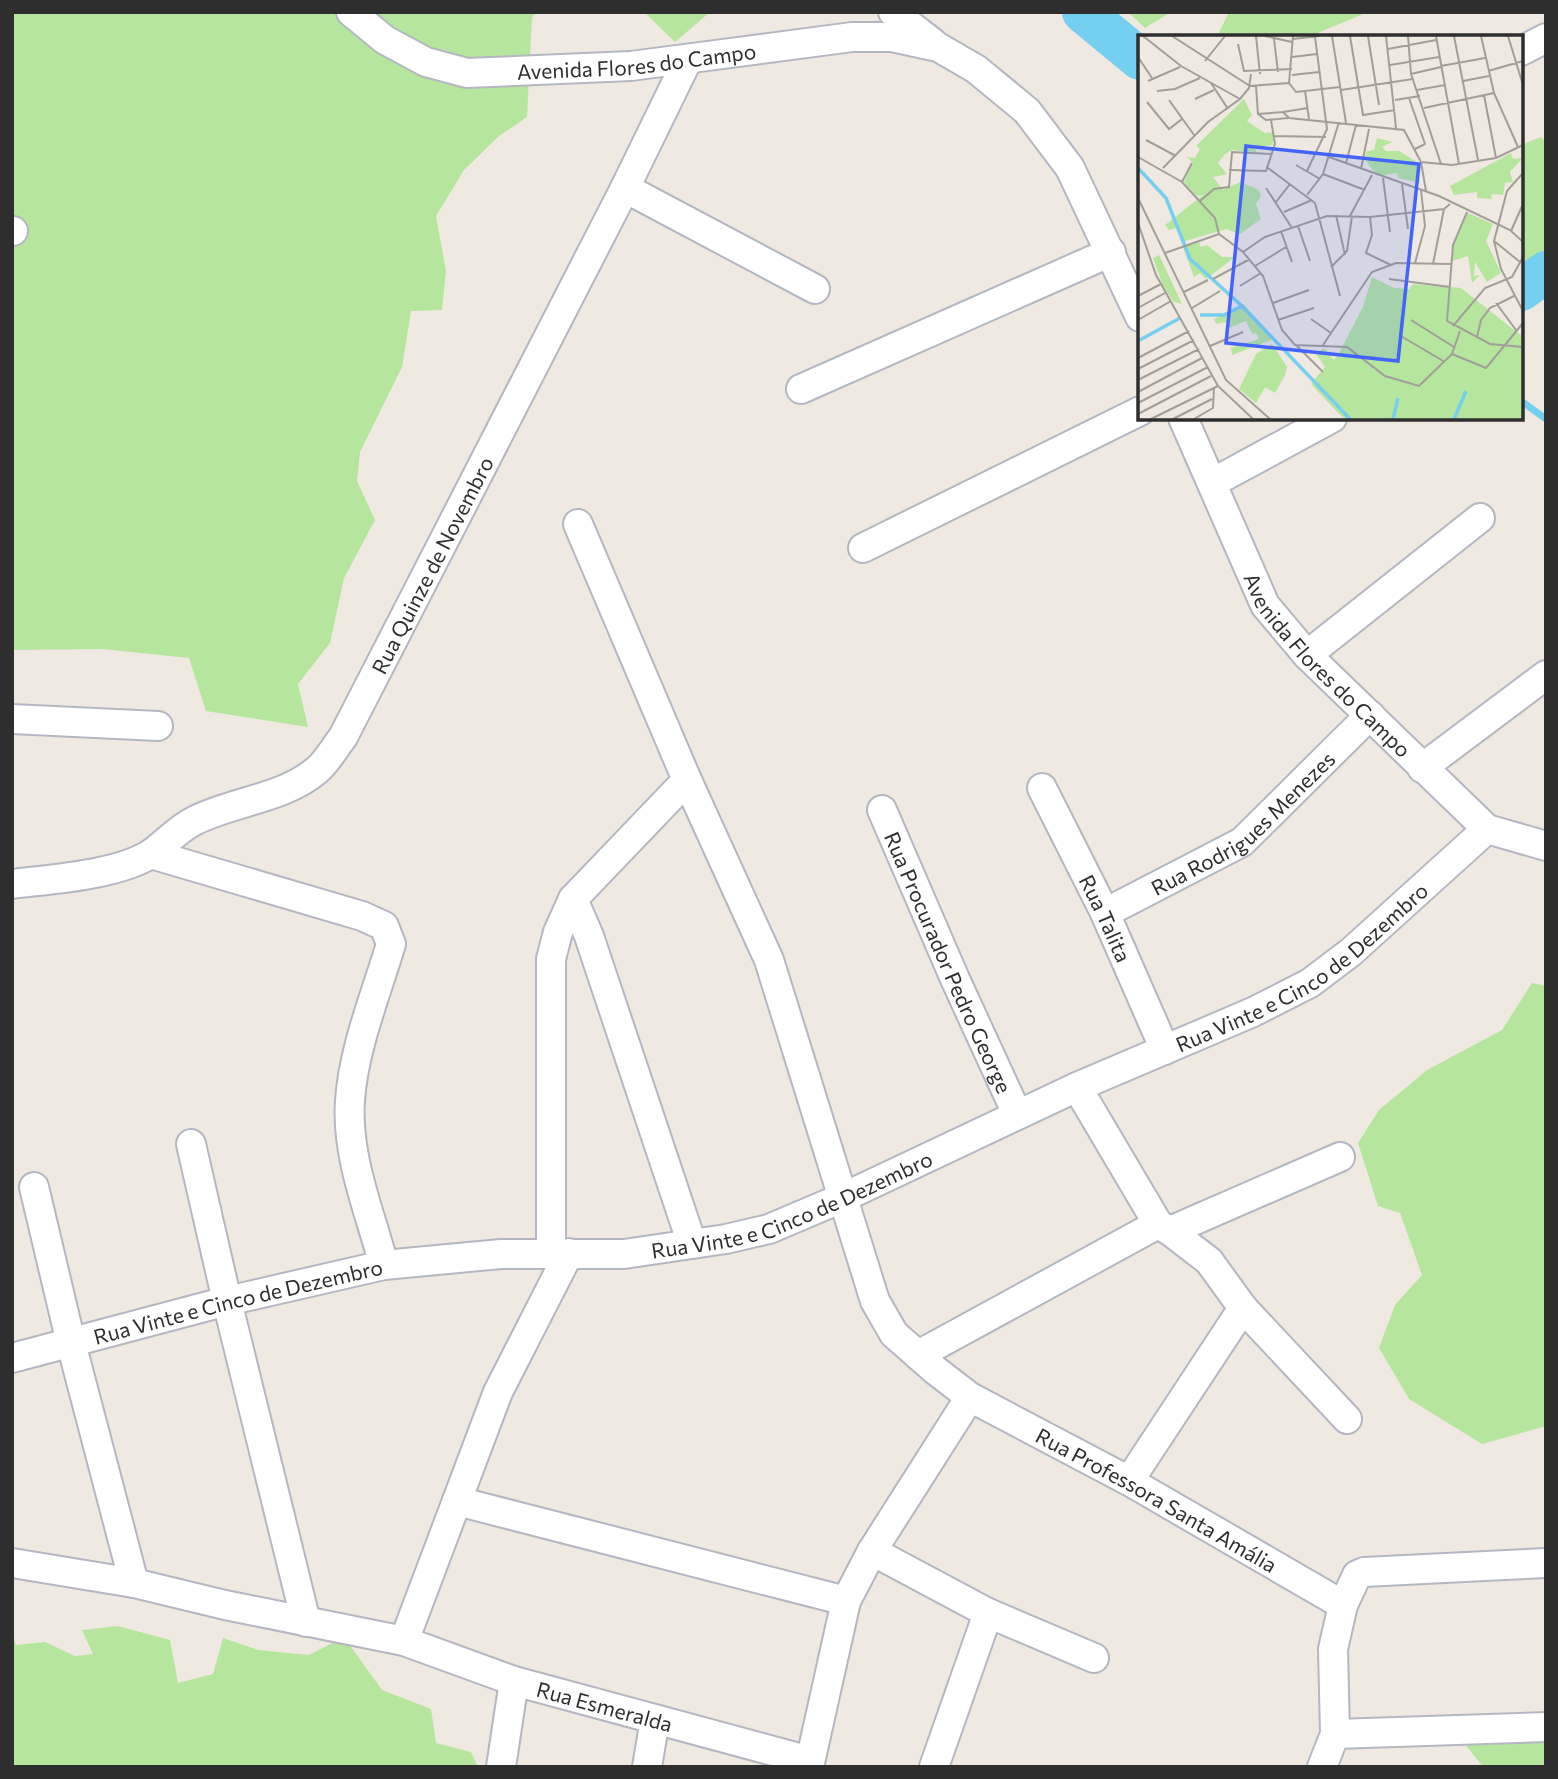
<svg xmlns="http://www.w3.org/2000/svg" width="1558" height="1779" viewBox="0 0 1558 1779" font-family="Commissioner,sans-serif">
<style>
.green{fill:#b6e59e}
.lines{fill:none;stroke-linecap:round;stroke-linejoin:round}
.stream{stroke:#75cff0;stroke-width:7}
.river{stroke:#75cff0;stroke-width:42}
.minor-casing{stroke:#b4b7c1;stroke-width:32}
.minor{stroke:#fff;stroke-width:28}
.labels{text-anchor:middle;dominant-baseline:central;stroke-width:6;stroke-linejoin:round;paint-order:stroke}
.street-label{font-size:21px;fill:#2e2e2e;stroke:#fff}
.inset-river{fill:none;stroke:#75cff0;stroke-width:3.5}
.inset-road{fill:none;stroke:#a29e99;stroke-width:2}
.view{fill:#4264fb;fill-opacity:0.15;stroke:#4264fb;stroke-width:3.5}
.inset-edge{fill:none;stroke:#2e2e2e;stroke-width:3.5}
</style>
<rect width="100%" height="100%" fill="#efe9e1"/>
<path class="green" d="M 12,12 L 536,12 L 532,18 L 527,117 L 499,136 L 464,170 L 436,216 L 446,271 L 442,310 L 411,311 L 402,367 L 360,452 L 357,481 L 375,520 L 344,578 L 330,643 L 298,684 L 308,727 L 206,711 L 189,658 L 102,649 L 12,650 Z
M 644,12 L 710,12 L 675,42 Z
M 1128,12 L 1171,12 L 1145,28 Z
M 1233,12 L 1368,12 L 1308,37 L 1217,37 L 1228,14 Z
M 1541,137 L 1546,142 L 1546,264 L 1521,280 L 1521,145 Z
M 1532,983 L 1546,986 L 1546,1426 L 1482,1444 L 1409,1399 L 1379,1348 L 1395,1305 L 1422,1275 L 1400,1213 L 1378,1206 L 1358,1143 L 1379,1110 L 1427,1070 L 1502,1030 Z
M 118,1626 L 170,1640 L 178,1683 L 213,1674 L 223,1638 L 258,1650 L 309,1655 L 344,1637 L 382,1690 L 431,1709 L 436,1743 L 471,1752 L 478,1767 L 12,1767 L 12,1633 L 16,1645 L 45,1642 L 75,1656 L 93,1654 L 82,1630 Z
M 1546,1729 L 1546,1767 L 1483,1767 L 1454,1730 Z"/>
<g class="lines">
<path class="stream" d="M 1521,401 L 1546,419"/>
<path class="river" d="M 1083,12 L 1140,59
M 1521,290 L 1546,272"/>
<g class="minor-casing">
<g id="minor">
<path id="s1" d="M 351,12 L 385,40 L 426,62 L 467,73 L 631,66 L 852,37 L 892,37 L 938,47 L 976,69 L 1027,111 L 1070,168 L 1140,317"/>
<path d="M 893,12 L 933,43"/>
<path d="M 1521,51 L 1546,38"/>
<path d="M 625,188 L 815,289"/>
<path d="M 12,231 L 13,231"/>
<path d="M 801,389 L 1111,252"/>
<path id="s2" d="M 1183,418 L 1265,605 L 1307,655 L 1487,829 L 1546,846"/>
<path d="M 1212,483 L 1332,418"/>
<path id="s3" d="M 578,524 L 687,780 L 769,960 L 875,1301 L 894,1334 L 935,1370 L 970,1397 L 1129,1481 L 1343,1605"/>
<path d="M 863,548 L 1140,411"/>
<path d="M 1307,655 L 1480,518"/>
<path d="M 12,719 L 158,726"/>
<path d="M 1422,768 L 1546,675"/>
<path id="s4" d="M 1042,788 L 1105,913 L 1165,1050"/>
<path id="s5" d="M 882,810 L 955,979 L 1017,1114"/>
<path d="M 151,854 L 362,916 L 384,926 L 391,944 C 376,994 353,1050 350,1101 C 346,1156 370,1213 384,1265"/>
<path id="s6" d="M 12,884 C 52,879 119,875 152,853 C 167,842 178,829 194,821 C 233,801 283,799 317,770 C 327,762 335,747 343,737 L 625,188 L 687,61"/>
<path d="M 573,899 L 589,936 L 692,1244"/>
<path id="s7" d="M 1105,913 L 1242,842 L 1370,715"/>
<path d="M 1077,1087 L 1158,1224"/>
<path d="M 191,1144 L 227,1301 L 306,1622"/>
<path d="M 34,1187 L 71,1343 L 134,1583"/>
<path d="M 1158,1224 L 1170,1231 L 1209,1261 L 1243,1308 L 1347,1419"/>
<path d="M 1170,1231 L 1340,1157"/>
<path d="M 551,1253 L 551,959 L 558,932 L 573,899 L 687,780"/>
<path d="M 918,1355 L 1158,1224"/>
<path id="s8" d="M 12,1358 L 227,1301 L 384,1265 L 501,1254 L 624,1254 L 726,1239 L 769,1229 L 842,1198 L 1077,1087 L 1253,1012 L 1310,983 L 1351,952 L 1487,829"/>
<path d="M 1129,1481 L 1243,1308"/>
<path d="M 457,1501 L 846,1601"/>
<path d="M 872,1551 L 988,1613 L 1094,1658"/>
<path id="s9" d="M 12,1563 L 134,1583 L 225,1605 L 404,1641 L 514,1681 L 810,1761"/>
<path d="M 404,1641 L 498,1392 L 569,1253"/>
<path d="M 1335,1734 L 1546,1727"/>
<path d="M 501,1767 L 514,1681"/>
<path d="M 647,1767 L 655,1719"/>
<path d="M 809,1767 L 846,1601 L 872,1551 L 970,1397"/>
<path d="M 934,1767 L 988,1613"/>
<path d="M 1322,1767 L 1335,1734 L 1333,1649 L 1343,1605 L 1357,1575 L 1364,1572 L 1546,1563"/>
</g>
</g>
<use href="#minor" class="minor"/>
</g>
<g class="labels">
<g class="street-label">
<text stroke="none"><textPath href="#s1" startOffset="303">Avenida Flores do Campo</textPath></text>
<text stroke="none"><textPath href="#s6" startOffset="567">Rua Quinze de Novembro</textPath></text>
<text stroke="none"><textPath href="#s2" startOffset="290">Avenida Flores do Campo</textPath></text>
<text stroke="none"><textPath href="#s7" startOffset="166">Rua Rodrigues Menezes</textPath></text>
<text stroke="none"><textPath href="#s4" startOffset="145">Rua Talita</textPath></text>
<text stroke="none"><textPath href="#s5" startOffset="166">Rua Procurador Pedro George</textPath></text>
<text stroke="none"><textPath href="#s8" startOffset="1367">Rua Vinte e Cinco de Dezembro</textPath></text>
<text stroke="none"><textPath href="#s8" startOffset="800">Rua Vinte e Cinco de Dezembro</textPath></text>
<text stroke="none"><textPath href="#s8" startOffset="233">Rua Vinte e Cinco de Dezembro</textPath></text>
<text stroke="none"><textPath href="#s3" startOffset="1183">Rua Professora Santa Amália</textPath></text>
<text stroke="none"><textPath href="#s9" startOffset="611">Rua Esmeralda</textPath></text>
</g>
</g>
<g transform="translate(1138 35)">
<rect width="385" height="385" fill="#efe9e1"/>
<path d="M 106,64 L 114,80 L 109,86 L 127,98 L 135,97 L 135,110 L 116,112 L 119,118 L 94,115 L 87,119 L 80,128 L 89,139 L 75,142 L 85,155 L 102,147 L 121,155 L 123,161 L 118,169 L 123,184 L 102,199 L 88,194 L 44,207 L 39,193 L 31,195 L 27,190 L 65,160 L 58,161 L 46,147 L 55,128 L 49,122 L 57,123 L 62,114 L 58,111 ZM 239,103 L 254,107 L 244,112 L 248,116 L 261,116 L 279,127 L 282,148 L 260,143 L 259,138 L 241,141 L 232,132 L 227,123 L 229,116 L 236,115 ZM 373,118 L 375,124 L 385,123 L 372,137 L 375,147 L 367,148 L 365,160 L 353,159 L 354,164 L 339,163 L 339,157 L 316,160 L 312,151 ZM 330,178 L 355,189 L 348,206 L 363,238 L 349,247 L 337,227 L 336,241 L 342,240 L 334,248 L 330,221 L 314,226 L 316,207 ZM 61,207 L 63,212 L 69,210 L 84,222 L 97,222 L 68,244 L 62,238 L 56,242 L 45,212 ZM 21,220 L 44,269 L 36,267 L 25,251 L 15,223 ZM 234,242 L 256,253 L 271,254 L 275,249 L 323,253 L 385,302 L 385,384 L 207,384 L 201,379 L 173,349 L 187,332 L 178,319 L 186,313 L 196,325 L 201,318 L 225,272 ZM 107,271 L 136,304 L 94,320 L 93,313 L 121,304 L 118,298 L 114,299 L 108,286 L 91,293 L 88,287 L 78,289 L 76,284 ZM 134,309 L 149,332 L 147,340 L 137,358 L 127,352 L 118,368 L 101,354 L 118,319 Z" fill="#b6e59e"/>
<path class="inset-river" d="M 0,133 L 28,163 L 52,224 L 104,271M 62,280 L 86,280 L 104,271 L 212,384M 0,306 L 42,283M 255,384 L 260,363M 316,384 L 328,356"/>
<path class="inset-road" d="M 5,1 L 43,31 L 102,64M 34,1 L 112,51 L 151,48M 118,1 L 122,39M 127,1 L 154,7M 194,1 L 208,88M 212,1 L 225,80 L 257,75M 230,1 L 241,70M 248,1 L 258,93M 270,1 L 273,39 L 303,129M 298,1 L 321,129M 316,1 L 340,125M 343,1 L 356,58 L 380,112M 370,1 L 385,50M 136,4 L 140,37M 155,4 L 181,1M 100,9 L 106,36 L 154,34M 250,14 L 298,5M 0,22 L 14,43M 154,22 L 179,19M 67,26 L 87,1M 252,30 L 301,22M 303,31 L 347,23M 350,36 L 385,26M 273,39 L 303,32M 154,40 L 181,37M 10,46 L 42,32M 325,46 L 351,41M 73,48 L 90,74M 151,48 L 158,57 L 202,52M 151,48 L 155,1M 118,51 L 120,79 L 145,77 L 151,83 L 266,95 L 283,127 L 288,156M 203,55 L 275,44M 279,55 L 307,50M 19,56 L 37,54 L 62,43M 167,56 L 171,84M 346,60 L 358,123M 271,63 L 287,109 L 277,114M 57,64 L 76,55M 31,65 L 56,100M 257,65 L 282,61M 9,67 L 31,94 L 44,84M 286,73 L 356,58M 145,77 L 170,73M 120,79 L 128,85 L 150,83M 136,101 L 188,102M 8,105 L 38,121M 0,122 L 44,147 L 77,183 L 81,199M 191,122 L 301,161 L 372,195 L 385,207M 283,127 L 314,130 L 358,123 L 385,110M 208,128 L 218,90M 158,130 L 182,144M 25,133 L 70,87 L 102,64 L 111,53 L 113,39M 130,133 L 177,168 L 202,261M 223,134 L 231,94M 91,135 L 128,136 L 137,109 L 133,85M 169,136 L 189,94 L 177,2M 385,138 L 369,156 L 356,206 L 363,234 L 385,276M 185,139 L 227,155M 245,143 L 252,197M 44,147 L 54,128M 264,149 L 270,194M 128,153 L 154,193M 169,160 L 185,139 L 201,87M 0,163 L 88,345 L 132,384M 61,167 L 76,154 L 91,152 L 94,117 L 133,119M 138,167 L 152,149M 146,177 L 174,165M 329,177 L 315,210 L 309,286 L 352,309 L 385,312M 198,180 L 207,220M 212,181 L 234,140M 232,182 L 234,200 L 228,218 L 253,230M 0,188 L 18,240 L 80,351 L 115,384M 160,191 L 172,226M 143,196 L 154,227M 373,196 L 385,169M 81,199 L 105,217 L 125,241 L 144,295 L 157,310 L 209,312 L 247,341 L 281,351 L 314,319 L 322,296M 356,206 L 382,227M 105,217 L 127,202 L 189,181 L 232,182 L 306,174 L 312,169M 27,218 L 81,199M 277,228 L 287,191 L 283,155M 295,229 L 306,174M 117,231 L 148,212M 193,232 L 209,216 L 214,181M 75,244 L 112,224M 251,244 L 312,252M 102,251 L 123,238M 46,257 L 70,245M 0,261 L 23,249M 135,268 L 171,255M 358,268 L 378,295M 0,273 L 27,258M 54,273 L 82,256M 173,284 L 193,298M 0,285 L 33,266M 140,285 L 176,273M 273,285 L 316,312M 315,291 L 347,253 L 374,242 L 385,222M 261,300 L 307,327M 339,302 L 343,285 L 352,273 L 376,261M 158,310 L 185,337M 185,310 L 234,237 L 258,228 L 313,229M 72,311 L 105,297M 314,319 L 348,333 L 385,288M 0,323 L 51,296M 0,334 L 56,305M 0,345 L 61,314M 0,357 L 64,323M 0,368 L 70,332M 0,379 L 73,341M 13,384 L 80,351M 35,384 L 74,364M 56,384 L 75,373 L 76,352"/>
<path class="view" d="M 108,111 L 281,129 L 260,326 L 88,308 Z"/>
<rect width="385" height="385" class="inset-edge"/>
</g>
<rect width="1558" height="1779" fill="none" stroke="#2e2e2e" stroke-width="28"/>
</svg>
